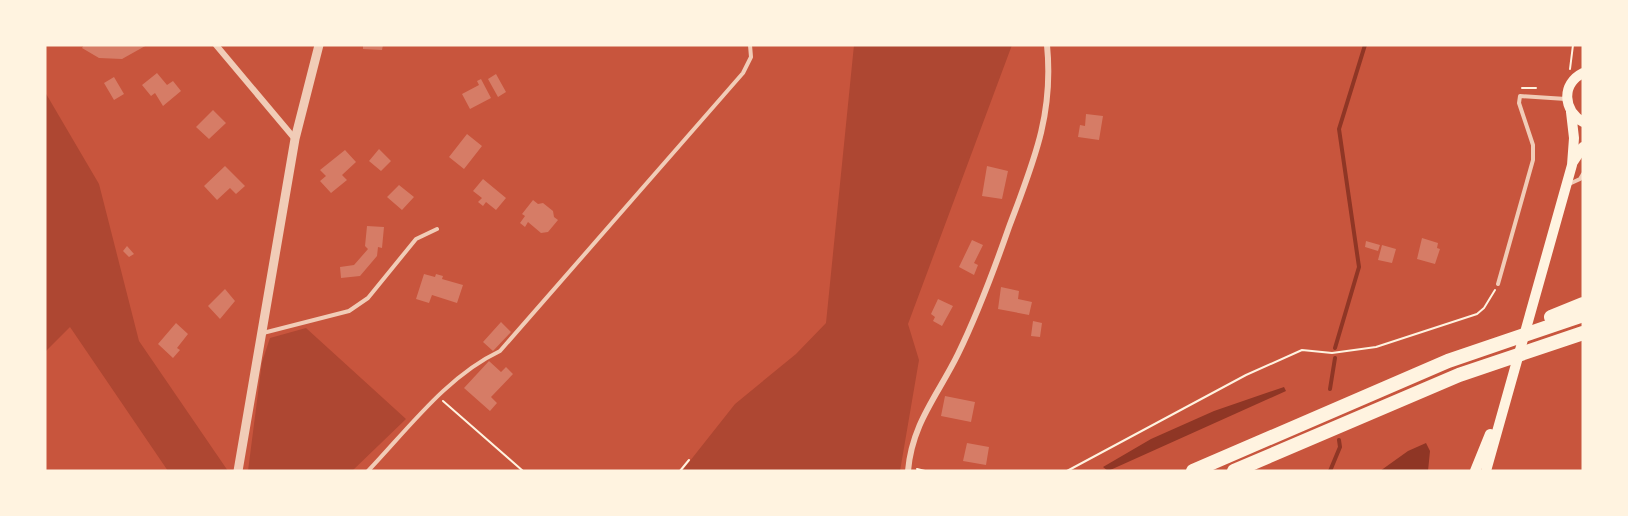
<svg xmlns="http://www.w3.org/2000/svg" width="1628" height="516" viewBox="0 0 1628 516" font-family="'Times New Roman',serif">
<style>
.green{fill:#ae4732}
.water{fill:#8f3625}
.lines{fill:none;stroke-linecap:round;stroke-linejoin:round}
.stream{stroke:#8f3625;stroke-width:4}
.building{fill:#d67c66}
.path{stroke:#fff3e0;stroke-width:2}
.service{stroke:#f1ccb7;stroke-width:4}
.minor{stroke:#f1ccb7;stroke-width:6}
.tertiary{stroke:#f1ccb7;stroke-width:9}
.secondary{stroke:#fff3e0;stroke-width:10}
.motorway{stroke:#fff3e0;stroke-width:14}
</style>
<rect width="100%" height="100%" fill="#c8553d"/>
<path class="green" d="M 854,45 L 1012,45 L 908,324 L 919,360 L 900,471 L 682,471 L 735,404 L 796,354 L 826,323 Z
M 45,92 L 99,184 L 139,341 L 228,471 L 168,471 L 70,327 L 45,352 Z
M 306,328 L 406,419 L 352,471 L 248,471 L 262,362 L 270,338 Z"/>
<path class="water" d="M 1284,387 L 1286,391 L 1108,471 L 1103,467 L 1151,439 L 1214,411 Z
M 1426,443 L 1430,451 L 1428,471 L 1380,471 L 1408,451 Z"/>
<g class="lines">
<path class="stream" d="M 1335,348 L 1359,267 L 1339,129 L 1365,45
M 1330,389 L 1335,358
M 1330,471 L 1340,447 L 1339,440"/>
</g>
<path class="building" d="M 84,45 L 118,46 L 147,45 L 122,59 L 99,58 L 82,48 Z
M 363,45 L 383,45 L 382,50 L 363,49 Z
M 157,73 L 167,85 L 173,81 L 181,91 L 163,106 L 155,93 L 151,96 L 142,85 Z
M 496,74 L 506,92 L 498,97 L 488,79 Z
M 114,77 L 124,94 L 114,100 L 104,83 Z
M 481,79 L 491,98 L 470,109 L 462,94 L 479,85 L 477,81 Z
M 213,110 L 226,123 L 209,139 L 196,127 Z
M 1086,114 L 1103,116 L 1099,140 L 1078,137 L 1080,125 L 1085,126 Z
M 467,134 L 482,146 L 464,169 L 449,157 Z
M 379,149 L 391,161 L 381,171 L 369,161 Z
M 345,150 L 356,162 L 342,175 L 347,180 L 331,193 L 320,181 L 326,176 L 320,170 Z
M 225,166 L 245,186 L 236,194 L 230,188 L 217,200 L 204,186 Z
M 987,166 L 1008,171 L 1002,199 L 982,196 Z
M 483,179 L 506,198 L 496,210 L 486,202 L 483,206 L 478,202 L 482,198 L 473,191 Z
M 399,185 L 414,197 L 402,210 L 387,197 Z
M 533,200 L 538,204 L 543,203 L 553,211 L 554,217 L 558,220 L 548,232 L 541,233 L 528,222 L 525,227 L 520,223 L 525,216 L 522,214 Z
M 367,226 L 384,227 L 382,248 L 378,247 L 377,256 L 360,276 L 341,278 L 340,267 L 354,265 L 368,249 L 365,246 Z
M 1422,238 L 1438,243 L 1437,248 L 1440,249 L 1435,264 L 1417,259 Z
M 972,240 L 983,245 L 974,263 L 978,265 L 974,275 L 959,267 Z
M 1366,241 L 1380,245 L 1378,251 L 1365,247 Z
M 1382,245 L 1396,249 L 1392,263 L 1378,260 Z
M 127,246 L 134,254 L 129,257 L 123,251 Z
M 424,274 L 435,277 L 436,274 L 443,276 L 442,279 L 463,285 L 457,303 L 432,295 L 429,303 L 416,299 Z
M 1001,287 L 1019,291 L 1018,299 L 1032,302 L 1029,315 L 998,309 Z
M 225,289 L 235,301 L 220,319 L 208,306 Z
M 938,299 L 953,306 L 942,326 L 933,321 L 935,317 L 931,314 Z
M 1033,321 L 1042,323 L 1040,337 L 1031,336 Z
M 501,322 L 511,332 L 493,351 L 483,342 Z
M 176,323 L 188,334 L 177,348 L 180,350 L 173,358 L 158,344 Z
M 489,361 L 501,372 L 506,367 L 513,374 L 491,397 L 497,403 L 490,411 L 464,388 Z
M 945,396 L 975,402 L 971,422 L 941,416 Z
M 967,443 L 989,447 L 986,465 L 963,461 Z"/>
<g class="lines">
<path class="path" d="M 1570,69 L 1573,45
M 1522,88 L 1536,88
M 443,401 L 523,471
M 917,469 L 925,471
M 680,471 L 689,460
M 1067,471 L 1246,375 L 1302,350 L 1332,353 L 1376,347 L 1477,314 L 1484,308 L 1495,290"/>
<path class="service" d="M 1569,184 L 1580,179 L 1583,174
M 1498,284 L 1533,160 L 1533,145 L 1519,103 L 1520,96 L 1566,99
M 263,333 L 349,311 L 368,298 L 416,239 L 437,229
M 368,471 C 408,429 447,376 500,351 L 743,73 L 751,57 L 750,45"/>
<path class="minor" d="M 216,45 L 295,139
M 908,471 C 912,423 938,395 958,354 C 978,313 994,270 1009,227 C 1033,163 1054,115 1047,45"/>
<path class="tertiary" d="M 238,471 L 295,139 L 319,45"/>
<path class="secondary" d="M 1583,73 C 1561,84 1563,110 1583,122
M 1573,162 L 1583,147
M 1475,471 L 1490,434
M 1486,471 L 1572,165 L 1574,138 L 1571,112"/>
<path class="motorway" d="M 1551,317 L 1583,304
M 1193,471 L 1448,361 L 1583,315
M 1234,471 L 1459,375 L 1583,333"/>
</g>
<rect width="1628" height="516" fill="none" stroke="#fff3e0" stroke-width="93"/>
</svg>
